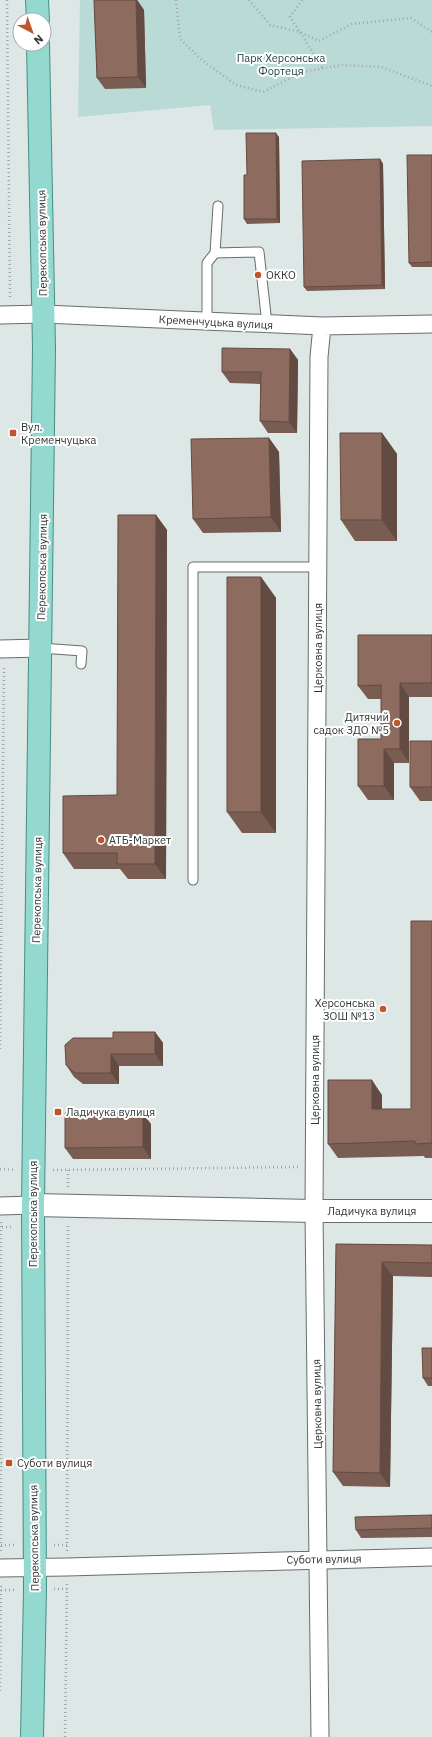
<svg xmlns="http://www.w3.org/2000/svg" width="432" height="1737" viewBox="0 0 432 1737" font-family="'IBM Plex Sans',sans-serif">
<style>
.green{fill:#badbd5}
.lines{fill:none;stroke-linecap:round;stroke-linejoin:round}
.service-casing{stroke:#666f6d;stroke-width:11}
.minor-casing{stroke:#666f6d;stroke-width:19}
.tertiary-casing{stroke:#666f6d;stroke-width:24}
.primary-casing{stroke:#438f85;stroke-width:24}
.path{stroke:#9fa7a6;stroke-width:2.5;stroke-dasharray:1 3;stroke-linecap:butt}
.service{stroke:#fff;stroke-width:9}
.minor{stroke:#fff;stroke-width:17}
.tertiary{stroke:#fff;stroke-width:22}
.primary{stroke:#94d9d0;stroke-width:22}
.wall{fill:#795c52}
.shaded-wall{fill:#634b42}
.building{fill:#8d6b5f;stroke:#634b42}
.poi-dot{fill:#bd562d;stroke:#fff;stroke-width:1.5}
.labels{text-anchor:middle;dominant-baseline:central;stroke-width:4;stroke-linejoin:round;paint-order:stroke}
.park-label{font-size:11px;fill:#153e39;stroke:#fff}
.street-label{font-size:11px;fill:#313534;stroke:#fff}
.poi-label{font-size:11px;fill:#313534;stroke:#fff;text-anchor:start}
</style>
<rect width="100%" height="100%" fill="#dde7e6"/>
<path class="green" d="M 80,0 L 432,0 L 432,126 L 214,130 L 210,105 L 78,117 Z"/>
<g class="lines">
<g class="service-casing">
<path id="service" d="M 215,253 L 259,252 L 267,324
M 207,322 L 207,263 L 215,253 L 218,206
M 41,648 L 82,651 L 81,664
M 193,880 L 193,567 L 318,567"/>
</g>
<g class="minor-casing">
<path id="minor" d="M 0,315 L 44,314 L 322,326 L 432,324
M 0,649 L 41,648
M 0,1206 L 33,1205
M 0,1568 L 67,1567 L 432,1557
M 320,1737 L 314,1211 L 319,357 L 322,326"/>
</g>
<g class="tertiary-casing">
<path id="tertiary" d="M 33,1205 L 314,1211 L 432,1211"/>
</g>
<g class="primary-casing">
<path id="primary" d="M 37,0 L 38,20
M 32,1737 L 35,1590 L 33,1205 L 44,348 L 38,44"/>
</g>
<path class="path" d="M 7,0 L 10,299
M 176,0 L 180,39 L 202,60 L 236,85 L 263,92 L 302,72 L 342,65 L 381,67 L 432,86
M 249,0 L 270,25 L 300,32 L 323,69
M 302,0 L 290,17 L 300,32 L 319,41 L 352,24 L 411,18 L 432,32
M 0,1049 L 4,666
M 0,1169 L 16,1170
M 53,1170 L 298,1167
M 68,1187 L 68,1170
M 1,1222 L 1,1551
M 2,1227 L 13,1227
M 1,1463 L 9,1463
M 1,1545 L 15,1545
M 54,1545 L 68,1545
M 67,1551 L 68,1224
M 54,1589 L 67,1589
M 1,1590 L 17,1590
M 0,1691 L 1,1584
M 65,1737 L 67,1584"/>
<use href="#service" class="service"/>
<use href="#minor" class="minor"/>
<use href="#tertiary" class="tertiary"/>
<use href="#primary" class="primary"/>
</g>
<path class="wall" d="M 94,0 L 137,0 L 144,10 L 146,88 L 105,89 L 97,78 Z
M 279,137 L 280,223 L 247,224 L 244,219 L 247,175 Z
M 432,155 L 432,267 L 412,267 L 409,263 Z
M 380,159 L 383,164 L 385,289 L 307,291 L 304,287 Z
M 290,349 L 298,360 L 297,433 L 268,433 L 260,421 L 260,384 L 230,383 L 222,372 Z
M 382,433 L 397,454 L 397,541 L 355,541 L 341,520 Z
M 269,438 L 279,452 L 281,532 L 203,533 L 193,519 Z
M 156,515 L 167,530 L 166,879 L 128,879 L 120,869 L 74,869 L 63,853 L 117,795 Z
M 261,577 L 276,598 L 276,833 L 242,833 L 227,812 Z
M 432,635 L 432,697 L 409,697 L 409,763 L 394,763 L 394,800 L 368,800 L 358,786 L 381,739 L 381,699 L 368,699 L 358,686 Z
M 432,741 L 432,801 L 420,801 L 410,787 Z
M 432,921 L 432,1158 L 425,1158 L 424,1156 L 338,1158 L 328,1144 L 382,1095 L 382,1109 L 411,1109 Z
M 155,1032 L 163,1043 L 163,1066 L 119,1066 L 119,1084 L 83,1084 L 74,1077 L 66,1065 L 113,1038 Z
M 151,1124 L 151,1159 L 73,1159 L 65,1148 Z
M 336,1244 L 432,1245 L 432,1277 L 393,1276 L 390,1487 L 343,1486 L 333,1472 Z
M 432,1348 L 432,1386 L 428,1386 L 423,1378 Z
M 432,1515 L 432,1537 L 361,1538 L 356,1530 Z"/>
<path class="shaded-wall" d="M 136,0 L 137,0 L 144,10 L 146,88 L 138,77 Z
M 276,133 L 279,137 L 280,223 L 277,219 Z
M 380,159 L 383,164 L 385,289 L 382,285 Z
M 290,349 L 298,360 L 297,433 L 289,422 Z
M 382,433 L 397,454 L 397,541 L 382,520 Z
M 269,438 L 279,452 L 281,532 L 271,517 Z
M 156,515 L 167,530 L 166,879 L 155,864 Z
M 261,577 L 276,598 L 276,833 L 261,812 Z
M 400,683 L 409,697 L 409,763 L 400,749 Z
M 384,749 L 394,763 L 394,800 L 384,786 Z
M 155,1032 L 163,1043 L 163,1066 L 155,1054 Z
M 111,1054 L 119,1066 L 119,1084 L 111,1073 Z
M 372,1080 L 382,1095 L 382,1123 L 372,1109 Z
M 143,1113 L 151,1124 L 151,1159 L 143,1147 Z
M 382,1262 L 393,1276 L 390,1487 L 380,1473 Z"/>
<path class="building" d="M 94,0 L 136,0 L 138,77 L 97,78 Z
M 246,133 L 276,133 L 277,219 L 244,219 L 244,175 L 247,175 Z
M 407,155 L 432,155 L 432,262 L 409,263 Z
M 380,159 L 382,285 L 304,287 L 302,161 Z
M 222,348 L 290,349 L 289,422 L 260,421 L 261,372 L 222,372 Z
M 340,433 L 382,433 L 382,520 L 341,520 Z
M 269,438 L 271,517 L 193,519 L 191,439 Z
M 118,515 L 156,515 L 155,864 L 117,864 L 117,853 L 63,853 L 63,796 L 117,795 Z
M 227,577 L 261,577 L 261,812 L 227,812 Z
M 358,635 L 432,635 L 432,683 L 400,683 L 400,749 L 384,749 L 384,786 L 358,786 L 358,739 L 381,739 L 381,685 L 358,686 Z
M 410,741 L 432,741 L 432,787 L 410,787 Z
M 411,921 L 432,921 L 432,1143 L 415,1144 L 415,1141 L 328,1144 L 328,1080 L 372,1080 L 372,1109 L 411,1109 Z
M 113,1032 L 155,1032 L 155,1054 L 111,1054 L 111,1073 L 75,1073 L 66,1065 L 65,1045 L 73,1038 L 113,1038 Z
M 65,1113 L 143,1113 L 143,1147 L 65,1148 Z
M 336,1244 L 432,1245 L 432,1263 L 382,1262 L 380,1473 L 333,1472 Z
M 422,1348 L 432,1348 L 432,1378 L 423,1378 Z
M 432,1515 L 432,1528 L 356,1530 L 355,1517 Z"/>
<g class="poi-dot">
<circle cx="258" cy="275" r="4"/>
<rect x="9" y="429" width="8" height="8" rx="2"/>
<circle cx="397" cy="723" r="4"/>
<circle cx="101" cy="840" r="4"/>
<circle cx="383" cy="1009" r="4"/>
<rect x="54" y="1108" width="8" height="8" rx="2"/>
<rect x="5" y="1459" width="8" height="8" rx="2"/>
</g>
<g class="labels">
<g class="park-label">
<text x="281" y="58">Парк Херсонська<tspan x="281" dy="13">Фортеця</tspan></text>
</g>
<g class="street-label">
<text transform="translate(42 243) rotate(-91)">Перекопська вулиця</text>
<text transform="translate(216 322) rotate(3)">Кременчуцька вулиця</text>
<text transform="translate(42 567) rotate(-89)">Перекопська вулиця</text>
<text transform="translate(318 648) rotate(-90)">Церковна вулиця</text>
<text transform="translate(37 890) rotate(-89)">Перекопська вулиця</text>
<text transform="translate(315 1080) rotate(-90)">Церковна вулиця</text>
<text x="372" y="1211">Ладичука вулиця</text>
<text transform="translate(33 1214) rotate(-90)">Перекопська вулиця</text>
<text transform="translate(317 1404) rotate(-91)">Церковна вулиця</text>
<text transform="translate(34 1538) rotate(-91)">Перекопська вулиця</text>
<text transform="translate(324 1559) rotate(-1)">Суботи вулиця</text>
</g>
<g class="poi-label">
<text x="266" y="275">ОККО</text>
<text x="21" y="427">Вул.<tspan x="21" dy="13">Кременчуцька</tspan></text>
<text x="389" y="717" text-anchor="end">Дитячий<tspan x="389" dy="13">садок ЗДО №5</tspan></text>
<text x="109" y="840">АТБ-Маркет</text>
<text x="375" y="1003" text-anchor="end">Херсонська<tspan x="375" dy="13">ЗОШ №13</tspan></text>
<text x="66" y="1112">Ладичука вулиця</text>
<text x="17" y="1463">Суботи вулиця</text>
</g>
</g>
<g transform="translate(32 32) rotate(139)"><circle r="19" fill="#ffffff" stroke="#adaeae"/>
<path d="M0-3L7 15L0 10L-7 15Z" fill="#bd562d"/>
<text y="-6" font-size="11" font-weight="bold" text-anchor="middle" fill="#313534">N</text>
</g>
</svg>
